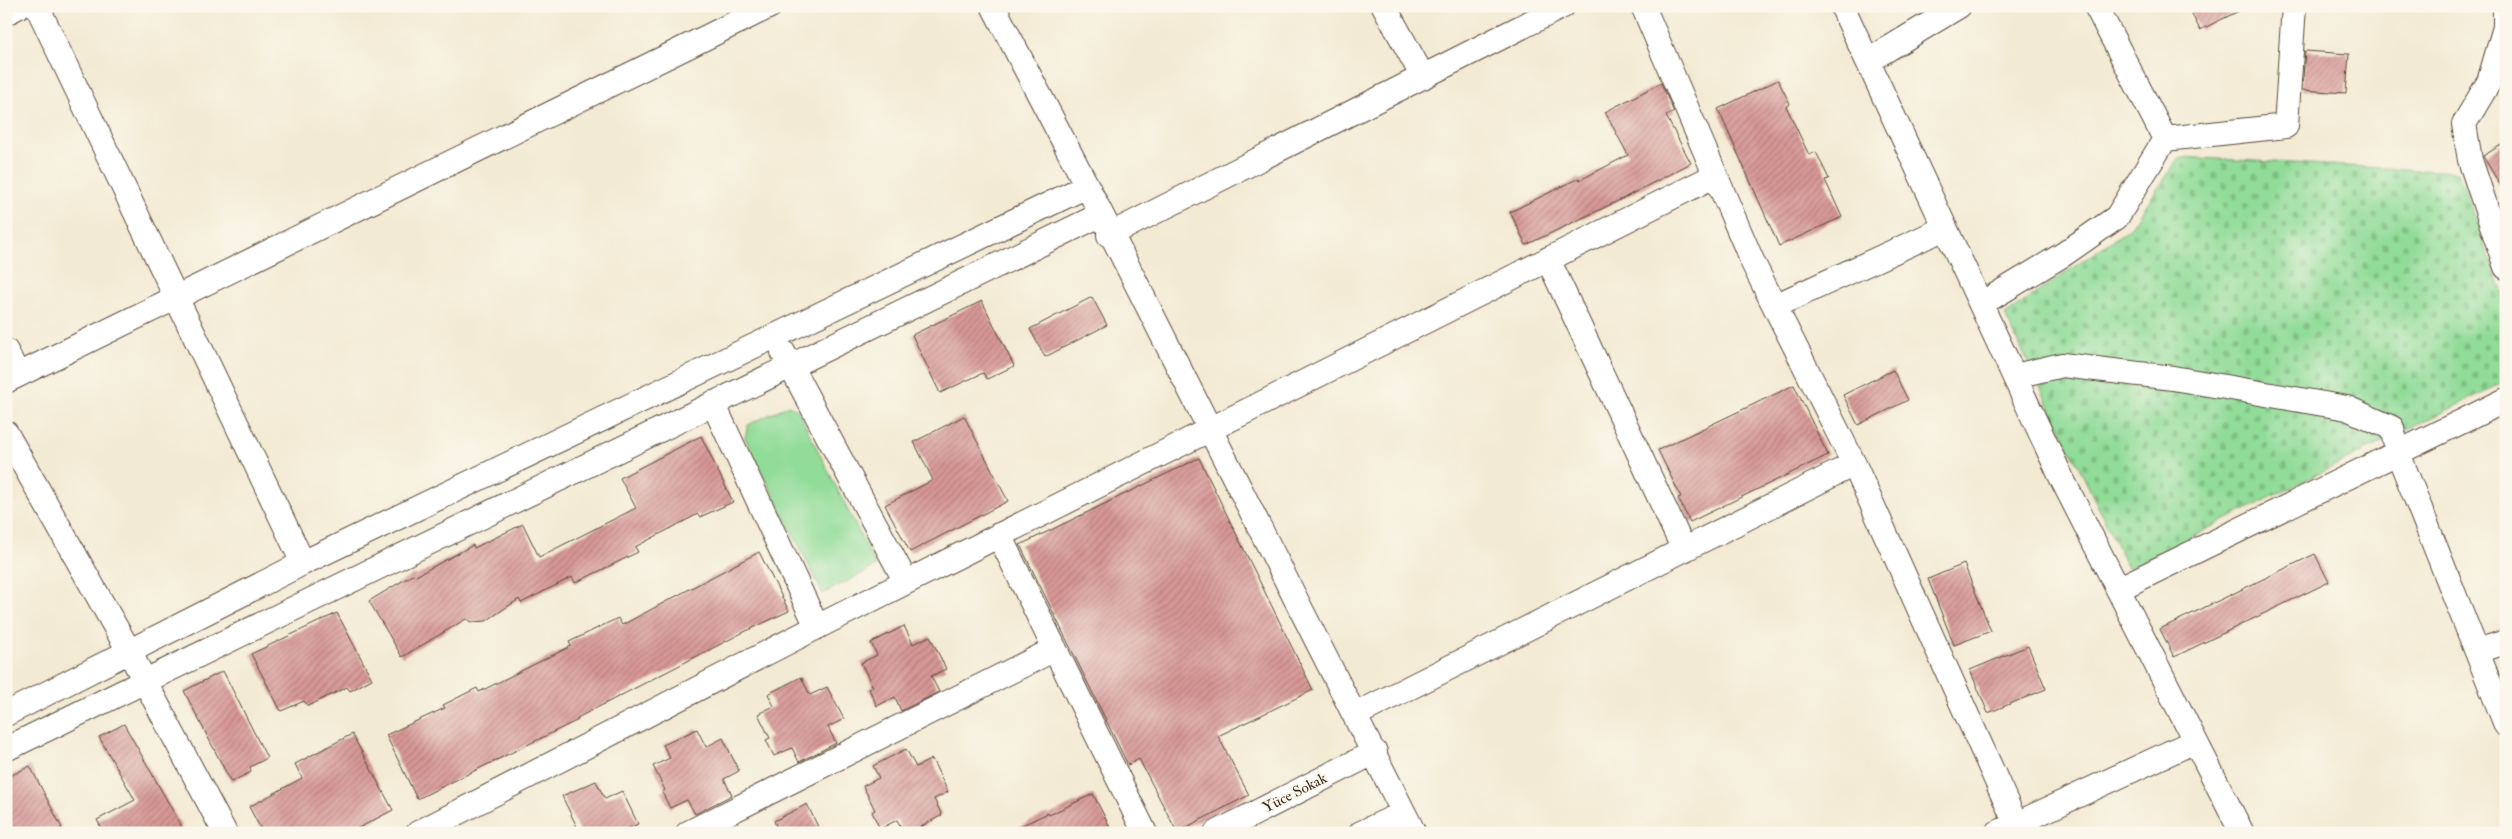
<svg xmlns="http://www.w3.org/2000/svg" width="2512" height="839" viewBox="0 0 2512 839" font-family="'IM FELL Double Pica',serif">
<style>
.cemetery{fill:url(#cemetery-stones);stroke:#66835b}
.park{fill:#91dc98;stroke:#66835b}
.building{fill:url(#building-hatch)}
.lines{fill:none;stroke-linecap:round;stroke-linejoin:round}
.minor-casing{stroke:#574739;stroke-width:26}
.minor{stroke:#fff;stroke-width:24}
.labels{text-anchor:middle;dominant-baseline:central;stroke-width:4.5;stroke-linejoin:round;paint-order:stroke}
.street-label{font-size:15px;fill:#3b2a1e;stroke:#fbf7ec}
</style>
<defs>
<pattern id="cemetery-stones" width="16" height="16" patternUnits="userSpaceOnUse" patternTransform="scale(1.25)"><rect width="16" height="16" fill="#91dc98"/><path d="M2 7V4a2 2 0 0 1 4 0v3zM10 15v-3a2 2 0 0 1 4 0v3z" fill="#7ebd83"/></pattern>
<pattern id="building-hatch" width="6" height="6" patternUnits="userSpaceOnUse" patternTransform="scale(1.25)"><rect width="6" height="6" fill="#d79896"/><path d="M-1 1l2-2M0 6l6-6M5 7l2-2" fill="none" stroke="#b07c7a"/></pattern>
</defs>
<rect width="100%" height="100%" fill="#fbf7ec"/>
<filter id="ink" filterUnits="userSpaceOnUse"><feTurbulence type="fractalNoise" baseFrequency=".02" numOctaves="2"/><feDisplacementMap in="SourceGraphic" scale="10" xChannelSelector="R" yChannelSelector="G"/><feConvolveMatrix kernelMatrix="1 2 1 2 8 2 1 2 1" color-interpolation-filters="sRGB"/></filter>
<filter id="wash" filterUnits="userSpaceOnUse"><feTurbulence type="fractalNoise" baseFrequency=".0096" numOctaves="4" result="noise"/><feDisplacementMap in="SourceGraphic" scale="20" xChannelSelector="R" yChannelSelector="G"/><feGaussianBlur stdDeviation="1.12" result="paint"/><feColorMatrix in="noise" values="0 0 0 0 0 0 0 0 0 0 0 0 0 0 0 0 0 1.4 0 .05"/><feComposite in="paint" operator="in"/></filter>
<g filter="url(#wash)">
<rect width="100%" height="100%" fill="#f3ead3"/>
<path class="cemetery" d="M 2180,157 L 2458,172 L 2506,303 L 2506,381 L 2128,568 L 2005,315 L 2130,228 Z"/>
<path class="park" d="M 789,405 L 798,411 L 876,566 L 823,594 L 745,438 L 748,425 Z"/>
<g id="blocks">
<path class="building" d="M 2188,6 L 2249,6 L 2200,30 Z
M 2305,51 L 2349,54 L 2346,93 L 2302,90 Z
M 1778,80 L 1790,104 L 1786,106 L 1809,155 L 1816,152 L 1829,179 L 1825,180 L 1842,217 L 1779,246 L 1718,109 Z
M 1661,83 L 1674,112 L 1666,116 L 1691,163 L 1618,201 L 1526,245 L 1510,212 L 1579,178 L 1580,180 L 1628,155 L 1605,112 Z
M 2506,142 L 2506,195 L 2483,156 Z
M 1092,297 L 1107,325 L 1045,357 L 1030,329 Z
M 982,301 L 1014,366 L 987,379 L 983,373 L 940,393 L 912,335 Z
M 1893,370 L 1908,400 L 1858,425 L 1843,395 Z
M 1794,385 L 1828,455 L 1690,522 L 1678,498 L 1681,497 L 1658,450 Z
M 964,416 L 1008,501 L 910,552 L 885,505 L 933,480 L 914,442 Z
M 701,436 L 733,502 L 700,517 L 698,514 L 635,547 L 638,552 L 575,583 L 572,577 L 521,603 L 519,599 L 486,621 L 472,622 L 466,619 L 402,657 L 369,601 L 414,574 L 416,576 L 473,545 L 474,548 L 523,524 L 539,557 L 636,508 L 620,478 Z
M 1199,458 L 1313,690 L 1218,736 L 1249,795 L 1177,832 L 1139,759 L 1128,765 L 1020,545 Z
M 759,552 L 789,611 L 742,633 L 577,718 L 578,720 L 417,799 L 386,735 L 445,708 L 443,705 L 477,688 L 479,692 L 571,646 L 569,642 L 618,618 L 622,625 Z
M 2315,554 L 2329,582 L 2174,657 L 2160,629 Z
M 1964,564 L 1991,631 L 1954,645 L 1928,579 Z
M 337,613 L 372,679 L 350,691 L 347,687 L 308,706 L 304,701 L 281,711 L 251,654 Z
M 904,626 L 913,644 L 930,636 L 946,669 L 931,676 L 939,692 L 901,711 L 895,697 L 877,706 L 869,689 L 873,687 L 861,663 L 877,655 L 871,643 Z
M 2028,646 L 2046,689 L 1988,713 L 1970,670 Z
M 223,671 L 267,758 L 250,767 L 251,772 L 231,782 L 184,691 Z
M 801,677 L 810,695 L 827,687 L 844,719 L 828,727 L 836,743 L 799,762 L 792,748 L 774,756 L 766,740 L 770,738 L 758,714 L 774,706 L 768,694 Z
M 124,724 L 182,827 L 171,833 L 104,833 L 97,820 L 135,800 L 99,737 Z
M 697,729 L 706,747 L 723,738 L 739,771 L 724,779 L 732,795 L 695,814 L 687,800 L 670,808 L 662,792 L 665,790 L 653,766 L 670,758 L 663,745 Z
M 352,734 L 393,810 L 349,833 L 263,833 L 249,807 L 302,778 L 295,764 Z
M 906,749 L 916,767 L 932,759 L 948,792 L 934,799 L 942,815 L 910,833 L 904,833 L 897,820 L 880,829 L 872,812 L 875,810 L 863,786 L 879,778 L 873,766 Z
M 30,766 L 62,828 L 53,833 L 6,833 L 6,778 Z
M 596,781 L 605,799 L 622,791 L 638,824 L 619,833 L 580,833 L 562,796 Z
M 1093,794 L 1113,833 L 1006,833 L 1048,813 L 1049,815 Z
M 807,804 L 821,833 L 779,833 L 774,821 Z"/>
</g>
</g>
<g filter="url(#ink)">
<use href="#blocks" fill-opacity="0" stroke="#574739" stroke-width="1"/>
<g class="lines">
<g class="minor-casing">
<path id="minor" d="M 37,6 L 303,563
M 993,6 L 1087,186 L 1414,833
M 1384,6 L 1423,77
M 1643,6 L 1753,263 L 1854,464 L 2016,824
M 1842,6 L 2062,479 L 2242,833
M 2505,6 L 2505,27 L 2489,82 L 2464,124 L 2470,160 L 2506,267
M 6,13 L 19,6
M 1868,61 L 1959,6
M 2165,139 L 2286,126 L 2294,6
M 1109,235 L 1563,6
M 1548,259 L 1684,550
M 1981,304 L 2064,254 L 2117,217 L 2165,139 L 2096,6
M 1775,306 L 1945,228
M 6,351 L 18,375
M 783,352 L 906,582
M 2015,376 L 2062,365 L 2173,378 L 2347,408 L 2392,428 L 2398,453 L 2506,725
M 6,381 L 770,6
M 713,403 L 817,627
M 6,433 L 129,651 L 225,833
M 999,535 L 1145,833
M 2118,589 L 2506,400
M 2477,651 L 2506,642
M 6,714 L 303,563 L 1087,186
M 1355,715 L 1854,464
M 6,749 L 1100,215
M 418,833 L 817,627 L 1716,175
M 688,833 L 1055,649
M 1216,833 L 1375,752
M 1361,833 L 1404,813
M 1997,833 L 2195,741"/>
</g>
<use href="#minor" class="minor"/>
</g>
</g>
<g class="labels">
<g class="street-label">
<text transform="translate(1295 793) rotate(-27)">Yüce Sokak</text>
</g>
</g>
<rect width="2512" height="839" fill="none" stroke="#fbf7ec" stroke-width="25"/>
</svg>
